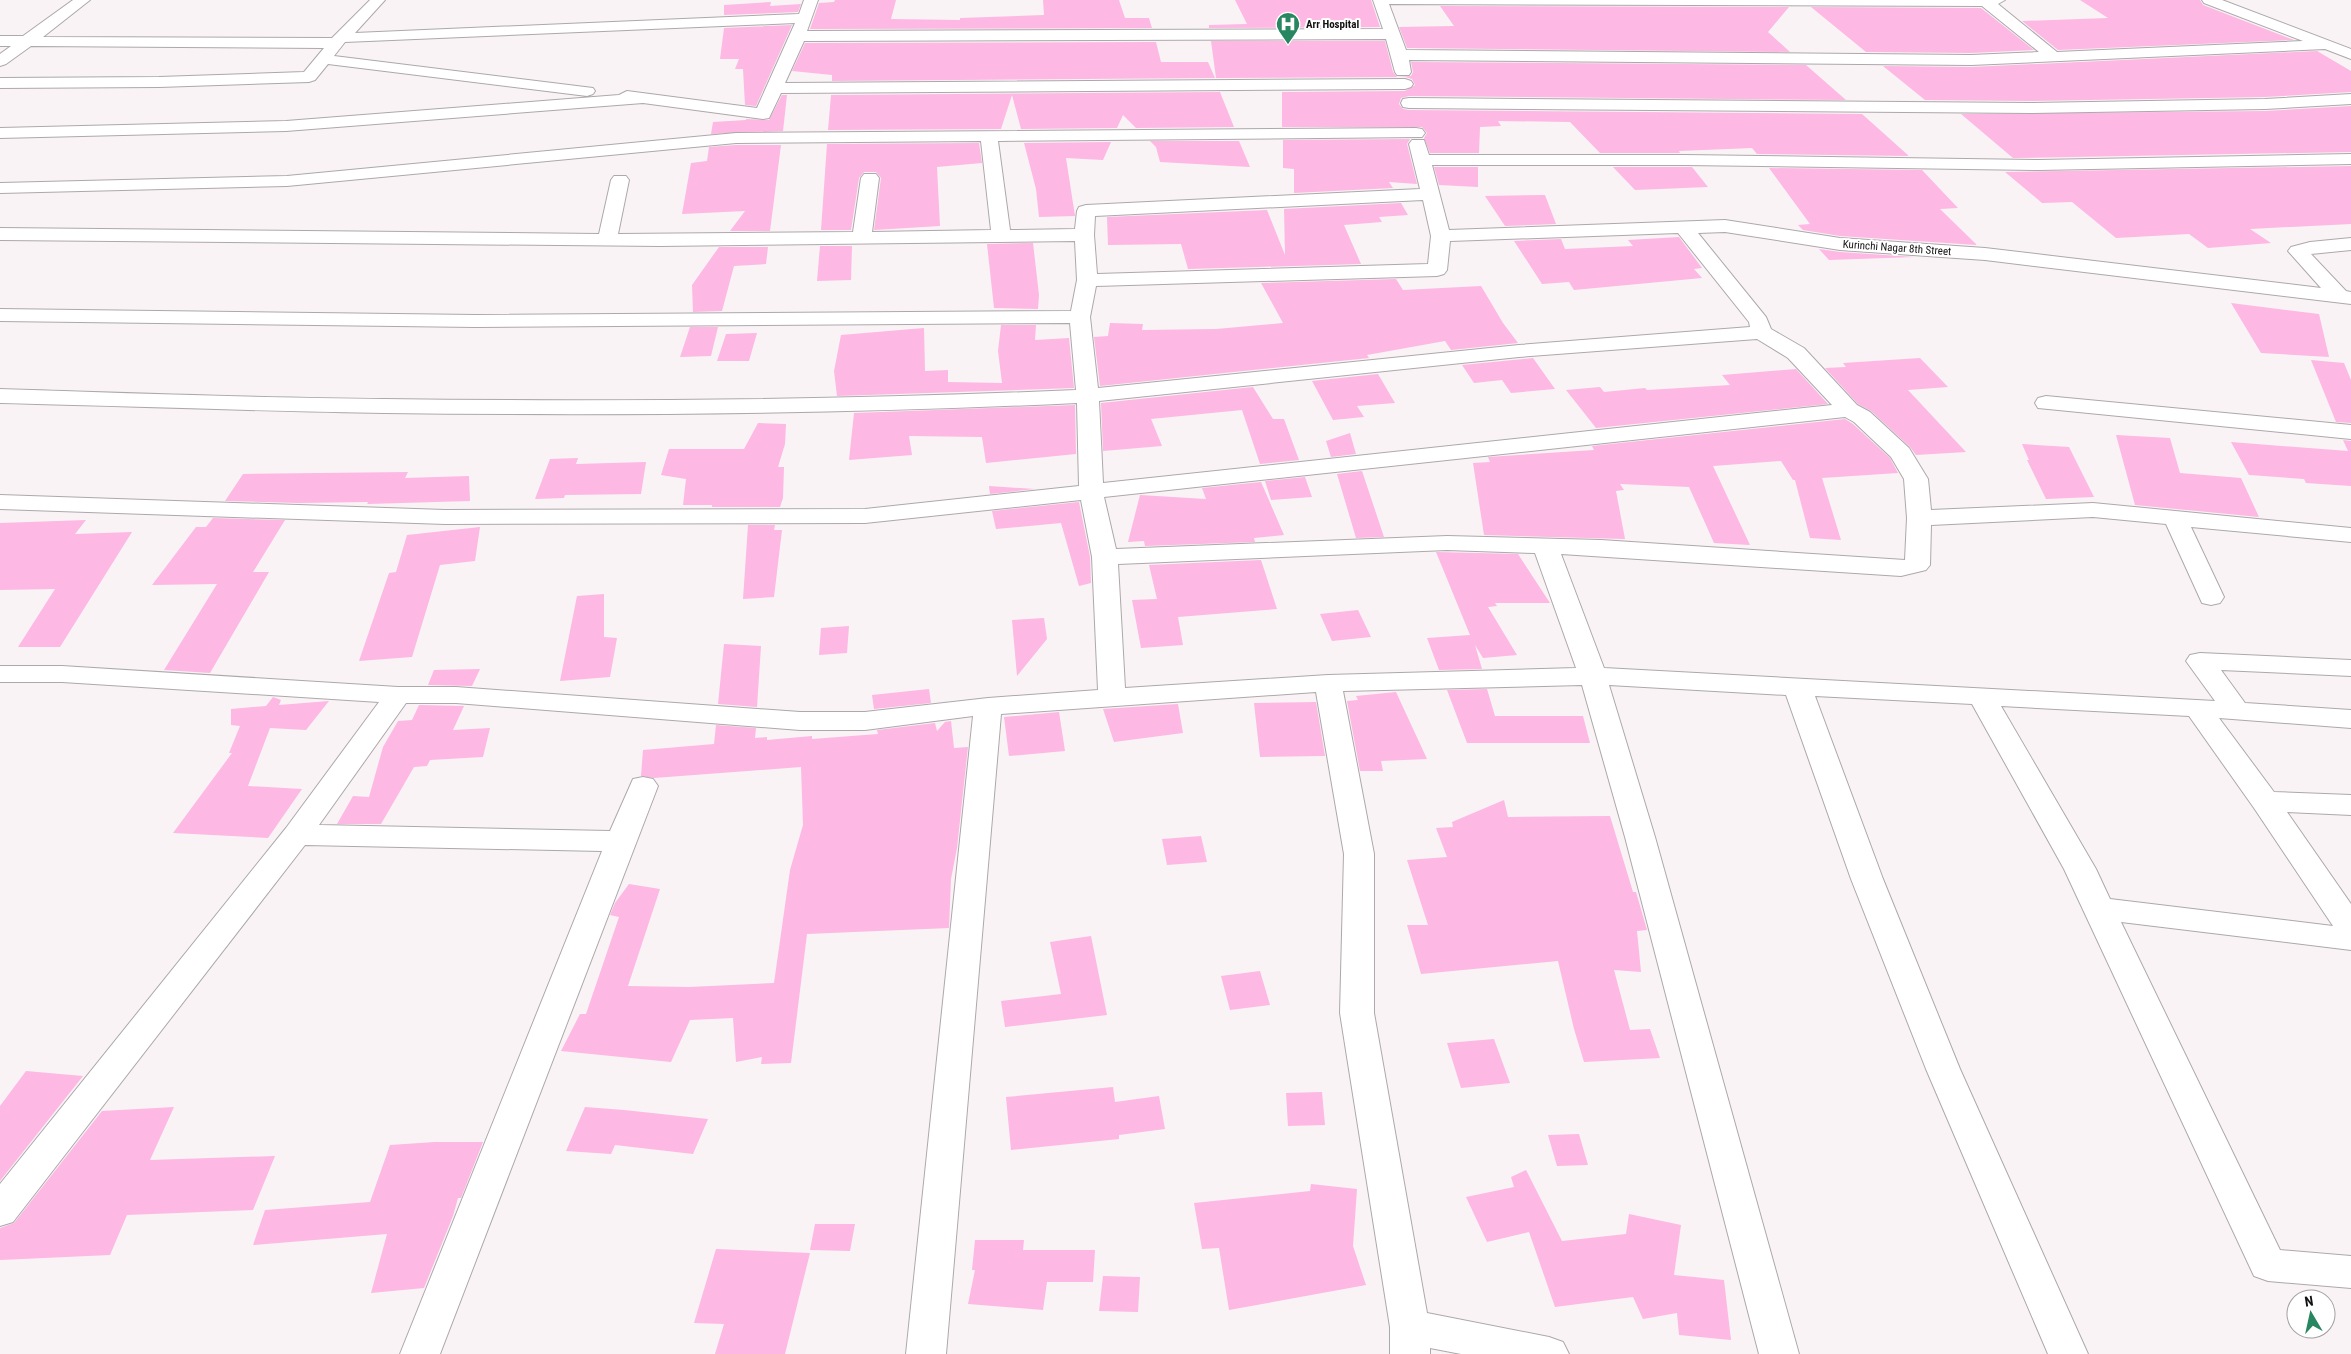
<svg xmlns="http://www.w3.org/2000/svg" width="2351" height="1354" viewBox="0 0 2351 1354" font-family="'Roboto Condensed',sans-serif">
<style>
.building{fill:#fdb8e3}
.lines{fill:none;stroke-linecap:round;stroke-linejoin:round}
.minor-casing{stroke:#ada8ab;stroke-width:2}
.minor{fill:#fff;fill-rule:evenodd}
.labels{text-anchor:middle;dominant-baseline:central;stroke-width:4;stroke-linejoin:round;paint-order:stroke}
.far-poi-label{font-size:11px;font-weight:bold;fill:#131112;stroke:#fff;text-anchor:start}
.far-street-label{font-size:11px;fill:#131112;stroke:#fff}
</style>
<rect width="100%" height="100%" fill="#f9f3f6"/>
<path class="building" d="M 835,0 L 896,0 L 891,19 L 960,20 L 960,18 L 1044,15 L 1043,0 L 1119,0 L 1125,18 L 1149,18 L 1152,28 L 810,29 L 819,3 L 834,2 Z
M 1235,0 L 1371,0 L 1380,27 L 1209,28 L 1209,25 L 1247,24 Z
M 2080,0 L 2200,0 L 2203,5 L 2294,40 L 2058,50 L 2022,21 L 2108,18 Z
M 771,2 L 770,6 L 801,4 L 798,12 L 724,15 L 724,5 Z
M 1440,6 L 1789,7 L 1768,32 L 1790,52 L 1407,48 L 1399,27 L 1454,26 Z
M 1811,7 L 1981,8 L 2034,50 L 1971,53 L 1866,52 Z
M 792,25 L 756,106 L 745,105 L 743,69 L 735,69 L 739,59 L 720,59 L 724,28 Z
M 1211,41 L 1385,41 L 1393,72 L 1397,77 L 1411,76 L 1413,72 L 1411,62 L 1806,65 L 1846,100 L 1409,96 L 1401,98 L 1399,104 L 1403,109 L 1409,110 L 1862,114 L 1909,156 L 1757,154 L 1752,148 L 1679,151 L 1680,153 L 1600,153 L 1570,122 L 1498,121 L 1501,126 L 1480,127 L 1479,153 L 1430,153 L 1424,138 L 1427,133 L 1422,127 L 1282,127 L 1282,92 L 1405,91 L 1415,85 L 1412,79 L 1405,77 L 1216,78 Z
M 1156,42 L 1161,62 L 1208,62 L 1215,78 L 832,81 L 832,75 L 792,71 L 805,43 Z
M 2317,51 L 2351,71 L 2351,92 L 2265,97 L 2031,101 L 1925,100 L 1883,66 L 1971,67 Z
M 1220,92 L 1234,127 L 1136,128 L 1123,115 L 1117,128 L 1021,129 L 1012,95 L 1001,129 L 828,130 L 831,95 Z
M 782,95 L 787,95 L 783,131 L 711,134 L 713,122 L 746,120 L 746,119 L 769,120 Z
M 2351,106 L 2351,152 L 2013,158 L 1961,114 L 2265,111 Z
M 1410,139 L 1407,144 L 1417,184 L 1389,182 L 1393,188 L 1294,193 L 1294,169 L 1283,168 L 1283,140 Z
M 1150,141 L 1239,141 L 1250,167 L 1160,162 L 1156,147 Z
M 1111,142 L 1103,160 L 1066,158 L 1075,216 L 1039,217 L 1036,189 L 1024,143 Z
M 979,143 L 982,163 L 937,167 L 940,226 L 874,230 L 881,178 L 876,172 L 864,172 L 859,178 L 851,230 L 821,230 L 827,144 Z
M 736,145 L 781,145 L 770,231 L 730,231 L 745,211 L 682,214 L 691,163 L 707,161 L 709,147 Z
M 2351,166 L 2351,224 L 2250,229 L 2271,243 L 2208,248 L 2189,234 L 2116,238 L 2072,202 L 2042,203 L 2005,172 Z
M 1434,167 L 1478,167 L 1478,187 L 1439,185 Z
M 1613,167 L 1692,167 L 1708,187 L 1635,190 Z
M 1769,168 L 1922,170 L 1958,208 L 1940,209 L 1977,245 L 1840,236 L 1803,230 L 1798,225 L 1810,224 Z
M 1545,195 L 1556,224 L 1505,226 L 1485,196 Z
M 1401,203 L 1408,215 L 1379,217 L 1382,222 L 1344,225 L 1361,264 L 1188,269 L 1181,244 L 1108,245 L 1107,217 L 1267,210 L 1285,255 L 1284,209 Z
M 1679,237 L 1702,268 L 1694,269 L 1702,278 L 1574,290 L 1569,282 L 1542,284 L 1514,241 L 1561,239 L 1565,249 L 1633,246 L 1628,240 Z
M 1033,243 L 1039,295 L 1038,309 L 994,308 L 987,244 Z
M 820,246 L 852,246 L 851,280 L 817,281 Z
M 719,247 L 768,247 L 766,264 L 734,266 L 722,311 L 693,312 L 692,285 Z
M 1819,249 L 1840,252 L 1915,257 L 1829,260 Z
M 1396,279 L 1403,290 L 1481,286 L 1503,323 L 1518,343 L 1451,350 L 1445,341 L 1367,355 L 1369,358 L 1100,386 L 1094,337 L 1108,336 L 1110,323 L 1143,324 L 1142,330 L 1216,329 L 1283,323 L 1261,283 Z
M 2231,303 L 2319,314 L 2329,357 L 2261,353 Z
M 1001,325 L 1036,325 L 1035,340 L 1069,338 L 1074,388 L 837,396 L 834,371 L 841,335 L 924,328 L 925,371 L 948,370 L 948,382 L 1002,383 L 998,351 Z
M 690,327 L 718,327 L 711,356 L 680,357 Z
M 757,333 L 749,361 L 717,361 L 726,334 Z
M 1533,358 L 1555,389 L 1511,393 L 1502,380 L 1474,383 L 1462,365 Z
M 1920,358 L 1948,387 L 1908,390 L 1966,452 L 1916,455 L 1910,447 L 1871,411 L 1858,404 L 1825,368 L 1846,367 L 1843,363 Z
M 2311,360 L 2344,363 L 2351,380 L 2351,423 L 2336,422 Z
M 1796,369 L 1828,404 L 1596,428 L 1566,390 L 1600,387 L 1604,392 L 1645,388 L 1647,390 L 1730,385 L 1722,375 Z
M 1378,374 L 1395,403 L 1357,406 L 1364,417 L 1333,420 L 1312,381 Z
M 1253,387 L 1273,419 L 1284,419 L 1299,460 L 1260,464 L 1242,410 L 1151,419 L 1162,446 L 1103,451 L 1101,403 Z
M 1075,405 L 1076,454 L 986,463 L 982,437 L 909,436 L 912,455 L 849,460 L 854,413 Z
M 1845,419 L 1853,424 L 1890,458 L 1898,473 L 1822,478 L 1841,540 L 1810,538 L 1795,480 L 1793,480 L 1781,461 L 1713,466 L 1750,545 L 1714,543 L 1689,487 L 1620,484 L 1624,490 L 1616,491 L 1625,539 L 1484,535 L 1473,463 L 1490,462 L 1488,457 L 1594,450 L 1592,446 Z
M 758,423 L 786,424 L 785,444 L 778,467 L 784,467 L 783,498 L 780,507 L 712,507 L 712,505 L 683,505 L 686,479 L 661,475 L 669,449 L 744,449 Z
M 1350,433 L 1356,454 L 1331,457 L 1326,441 Z
M 2116,435 L 2170,438 L 2180,473 L 2241,478 L 2259,517 L 2135,505 Z
M 2343,440 L 2351,441 L 2351,486 L 2306,483 L 2304,479 L 2249,475 L 2231,442 L 2348,451 Z
M 2022,444 L 2069,447 L 2094,497 L 2046,499 L 2027,460 L 2029,460 Z
M 578,458 L 576,464 L 646,462 L 641,494 L 565,495 L 564,498 L 535,499 L 550,459 Z
M 1362,471 L 1384,537 L 1356,538 L 1337,474 Z
M 408,472 L 405,478 L 469,476 L 470,501 L 367,504 L 368,502 L 298,503 L 225,501 L 243,474 Z
M 1305,477 L 1312,497 L 1271,500 L 1265,481 Z
M 1261,482 L 1284,535 L 1254,538 L 1255,542 L 1145,546 L 1144,541 L 1128,542 L 1140,495 L 1206,499 L 1202,488 Z
M 989,486 L 1035,489 L 990,494 Z
M 1079,502 L 1090,557 L 1091,583 L 1079,586 L 1061,523 L 996,529 L 992,511 Z
M 213,518 L 285,520 L 253,572 L 269,572 L 210,673 L 164,670 L 217,584 L 152,585 L 196,527 L 206,527 Z
M 86,520 L 75,534 L 132,532 L 60,647 L 18,647 L 55,589 L 0,590 L 0,523 Z
M 748,525 L 775,525 L 774,530 L 782,530 L 774,597 L 743,599 Z
M 480,527 L 475,561 L 440,565 L 412,657 L 359,661 L 389,573 L 396,572 L 407,535 Z
M 1436,552 L 1518,554 L 1550,603 L 1495,603 L 1497,606 L 1488,607 L 1517,655 L 1483,658 L 1475,645 L 1482,669 L 1439,670 L 1427,638 L 1470,635 Z
M 1261,560 L 1277,609 L 1178,617 L 1183,645 L 1141,648 L 1132,600 L 1157,599 L 1149,565 Z
M 604,594 L 604,637 L 617,638 L 610,677 L 560,681 L 577,596 Z
M 1358,610 L 1371,637 L 1332,641 L 1320,614 Z
M 1044,618 L 1047,639 L 1017,676 L 1012,620 Z
M 849,626 L 847,653 L 819,655 L 821,628 Z
M 724,644 L 761,646 L 757,707 L 718,704 Z
M 480,669 L 472,686 L 428,685 L 434,670 Z
M 929,689 L 931,703 L 874,709 L 872,695 Z
M 1487,689 L 1495,716 L 1583,716 L 1590,743 L 1467,743 L 1447,690 Z
M 1396,692 L 1427,759 L 1381,761 L 1383,771 L 1360,771 L 1347,701 L 1358,700 L 1356,696 Z
M 273,697 L 281,700 L 279,705 L 329,701 L 306,730 L 270,728 L 248,786 L 302,789 L 268,838 L 173,833 L 232,753 L 229,753 L 240,726 L 231,725 L 231,709 L 266,706 Z
M 1316,702 L 1325,756 L 1260,757 L 1254,703 Z
M 1178,704 L 1183,733 L 1114,742 L 1103,709 Z
M 419,705 L 464,706 L 453,730 L 490,728 L 483,757 L 430,760 L 427,766 L 414,767 L 381,824 L 337,824 L 353,796 L 369,797 L 383,747 L 398,721 L 412,720 Z
M 1059,712 L 1065,751 L 1009,756 L 1004,717 Z
M 951,721 L 954,748 L 968,747 L 957,848 L 951,879 L 949,928 L 807,934 L 791,1063 L 761,1064 L 762,1057 L 736,1062 L 733,1018 L 690,1020 L 671,1062 L 561,1051 L 580,1014 L 586,1014 L 619,917 L 610,915 L 615,903 L 629,884 L 660,889 L 628,986 L 689,987 L 774,983 L 790,870 L 803,825 L 801,767 L 654,778 L 641,776 L 643,750 L 714,744 L 716,725 L 756,728 L 755,738 L 767,737 L 767,740 L 812,736 L 812,739 L 878,734 L 877,730 L 935,723 L 937,731 L 945,722 Z
M 1504,800 L 1508,817 L 1610,816 L 1633,892 L 1636,892 L 1647,930 L 1637,931 L 1641,972 L 1614,970 L 1630,1030 L 1650,1029 L 1660,1058 L 1584,1062 L 1574,1029 L 1558,961 L 1421,974 L 1407,925 L 1428,925 L 1407,860 L 1447,857 L 1436,828 L 1453,827 L 1452,822 Z
M 1201,836 L 1207,862 L 1167,865 L 1162,839 Z
M 1091,936 L 1107,1015 L 1005,1027 L 1001,1001 L 1061,994 L 1050,942 Z
M 1260,971 L 1270,1005 L 1230,1010 L 1221,976 Z
M 1494,1039 L 1510,1083 L 1461,1088 L 1447,1043 Z
M 26,1071 L 83,1076 L 0,1181 L 0,1106 Z
M 1113,1087 L 1115,1102 L 1159,1096 L 1165,1129 L 1119,1135 L 1119,1139 L 1011,1150 L 1006,1097 Z
M 1322,1092 L 1325,1125 L 1288,1126 L 1286,1093 Z
M 174,1107 L 150,1160 L 275,1156 L 253,1210 L 127,1215 L 110,1255 L 0,1260 L 0,1228 L 14,1223 L 102,1111 Z
M 585,1107 L 624,1110 L 708,1119 L 693,1154 L 615,1145 L 611,1154 L 566,1151 Z
M 1579,1134 L 1588,1165 L 1557,1166 L 1548,1135 Z
M 435,1142 L 483,1142 L 461,1198 L 458,1198 L 453,1216 L 424,1288 L 371,1293 L 387,1234 L 253,1245 L 265,1210 L 370,1202 L 390,1145 Z
M 1526,1170 L 1562,1241 L 1626,1234 L 1629,1214 L 1681,1225 L 1674,1275 L 1724,1280 L 1731,1340 L 1679,1335 L 1677,1313 L 1643,1319 L 1633,1297 L 1555,1307 L 1529,1232 L 1487,1242 L 1466,1197 L 1514,1187 L 1511,1177 Z
M 1311,1184 L 1357,1189 L 1353,1246 L 1366,1285 L 1229,1310 L 1219,1248 L 1202,1249 L 1194,1203 L 1310,1191 Z
M 815,1224 L 855,1224 L 850,1251 L 810,1250 Z
M 975,1240 L 1024,1240 L 1023,1250 L 1095,1250 L 1093,1282 L 1047,1282 L 1043,1310 L 968,1304 L 975,1270 L 972,1270 Z
M 716,1249 L 810,1253 L 785,1354 L 715,1354 L 724,1324 L 694,1323 Z
M 1103,1276 L 1140,1277 L 1138,1312 L 1099,1311 Z"/>
<g class="lines">
<g class="minor-casing">
<path id="minor" d="M 73,0 L 90,0 L 43,37 L 332,38 L 370,0 L 385,0 L 355,33 L 799,14 L 804,0 L 818,0 L 807,31 L 1383,29 L 1373,0 L 2005,0 L 1998,4 L 2057,52 L 2303,41 L 2204,3 L 2202,0 L 2222,0 L 2351,49 L 2351,59 L 2325,49 L 1971,65 L 1409,60 L 1411,72 L 1409,75 L 1397,75 L 1395,72 L 1386,39 L 804,41 L 785,83 L 1405,79 L 1411,81 L 1413,84 L 1411,87 L 1405,89 L 781,93 L 769,118 L 763,119 L 643,103 L 286,131 L 0,138 L 0,128 L 286,121 L 619,95 L 627,91 L 757,108 L 795,23 L 345,42 L 334,56 L 593,88 L 595,91 L 593,94 L 587,96 L 328,64 L 315,80 L 309,82 L 159,87 L 0,88 L 0,78 L 159,77 L 304,72 L 324,48 L 31,46 L 6,64 L 0,66 L 0,54 L 11,46 L 0,46 L 0,36 L 23,36 ZM 1389,4 L 1982,6 L 2039,52 L 1971,55 L 1406,50 Z
M 2351,94 L 2351,104 L 2265,109 L 2031,113 L 1409,108 L 1403,107 L 1401,103 L 1403,99 L 1409,98 L 2031,103 L 2265,99 Z
M 1416,128 L 1422,129 L 1425,133 L 1422,137 L 998,141 L 1010,230 L 1075,229 L 1077,211 L 1079,207 L 1086,205 L 1420,189 L 1409,144 L 1412,140 L 1424,140 L 1429,155 L 1684,155 L 2039,160 L 2351,154 L 2351,164 L 2039,170 L 1684,165 L 1432,165 L 1449,230 L 1725,220 L 1840,238 L 1985,248 L 2321,288 L 2288,251 L 2291,247 L 2310,242 L 2351,238 L 2351,250 L 2311,254 L 2346,291 L 2351,292 L 2351,304 L 1985,260 L 1840,250 L 1725,232 L 1698,233 L 1766,317 L 1771,329 L 1804,348 L 1857,405 L 1870,412 L 1909,448 L 1928,479 L 1931,510 L 2093,503 L 2351,528 L 2351,542 L 2191,527 L 2224,597 L 2220,603 L 2211,605 L 2202,603 L 2166,524 L 2093,517 L 1931,525 L 1930,565 L 1926,570 L 1901,576 L 1561,554 L 1604,668 L 2215,701 L 2186,661 L 2190,655 L 2200,653 L 2351,660 L 2351,676 L 2221,670 L 2245,703 L 2351,710 L 2351,728 L 2219,718 L 2274,792 L 2351,795 L 2351,815 L 2287,812 L 2351,904 L 2351,950 L 2121,922 L 2280,1250 L 2351,1256 L 2351,1288 L 2268,1281 L 2254,1276 L 2064,869 L 1972,704 L 1815,696 L 1883,879 L 1960,1069 L 2088,1354 L 2048,1354 L 1926,1069 L 1851,879 L 1786,695 L 1609,685 L 1655,837 L 1799,1354 L 1759,1354 L 1625,837 L 1582,685 L 1343,691 L 1374,854 L 1374,1013 L 1427,1313 L 1549,1337 L 1563,1342 L 1569,1354 L 1461,1354 L 1430,1348 L 1430,1354 L 1390,1354 L 1390,1327 L 1340,1013 L 1344,854 L 1316,692 L 1001,714 L 946,1354 L 906,1354 L 973,716 L 865,730 L 800,730 L 456,703 L 406,703 L 319,825 L 610,831 L 633,779 L 643,777 L 653,779 L 658,786 L 440,1354 L 400,1354 L 602,851 L 305,845 L 13,1222 L 0,1226 L 0,1184 L 286,828 L 379,702 L 62,682 L 0,682 L 0,666 L 62,666 L 398,687 L 456,687 L 800,712 L 865,712 L 988,698 L 1098,690 L 1092,557 L 1081,500 L 865,523 L 445,524 L 0,509 L 0,495 L 445,510 L 865,509 L 1079,486 L 1077,403 C 846,414 615,416 384,413 C 256,411 128,406 0,403 L 0,389 C 128,393 256,398 384,399 C 615,402 846,400 1076,390 L 1070,323 L 476,327 L 0,321 L 0,309 L 476,315 L 1071,311 L 1077,280 L 1075,241 L 660,246 L 0,240 L 0,228 L 599,234 L 611,180 L 614,176 L 626,176 L 629,180 L 618,234 L 853,232 L 861,178 L 864,174 L 876,174 L 879,178 L 872,232 L 991,230 L 981,141 L 736,143 L 287,186 L 0,193 L 0,183 L 287,176 L 736,133 ZM 1423,200 L 1431,236 L 1428,264 L 1097,274 L 1094,235 L 1095,216 ZM 1678,233 L 1749,322 L 1750,327 L 1519,345 L 1098,388 L 1090,317 L 1096,286 L 1437,276 L 1444,274 L 1447,270 L 1450,241 ZM 1757,339 L 1788,358 L 1832,405 L 1103,483 L 1099,401 L 1519,357 ZM 1845,417 L 1854,422 L 1891,457 L 1904,479 L 1907,518 L 1905,560 L 1601,540 L 1447,536 L 1116,549 L 1104,497 ZM 1447,550 L 1535,553 L 1576,668 L 1328,675 L 1125,688 L 1118,564 ZM 2001,706 L 2189,716 L 2254,808 L 2333,926 L 2110,899 L 2096,869 Z
M 2046,396 L 2351,425 L 2351,439 L 2038,408 L 2035,403 L 2038,398 Z"/>
</g>
<use href="#minor" class="minor"/>
</g>
<defs>
<g id="hospital-pin" transform="scale(1.25)"><path d="M0 17L-7.5 6A9.5 9.5 0 1 1 7.5 6Z" fill="#288760" stroke="#fff"/><path d="M-5-5h3v3.5h4V-5h3V5h-3V1.5h-4V5h-3Z" fill="#fff"/></g>
</defs>
<g fill-rule="evenodd">
<use href="#hospital-pin" x="1288" y="24"/>
</g>
<g class="labels">
<g class="far-poi-label">
<text x="1306" y="24">Arr Hospital</text>
</g>
<g class="far-street-label">
<text transform="translate(1897 248) rotate(4)">Kurinchi Nagar 8th Street</text>
</g>
</g>
<g transform="translate(2311 1314) rotate(351)"><circle r="24" fill="#ffffff" stroke="#a1a0a0"/>
<path d="M0-4L9 19L0 12L-9 19Z" fill="#288760"/>
<text y="-8" font-size="14" font-weight="bold" text-anchor="middle" fill="#131112">N</text>
</g>
</svg>
